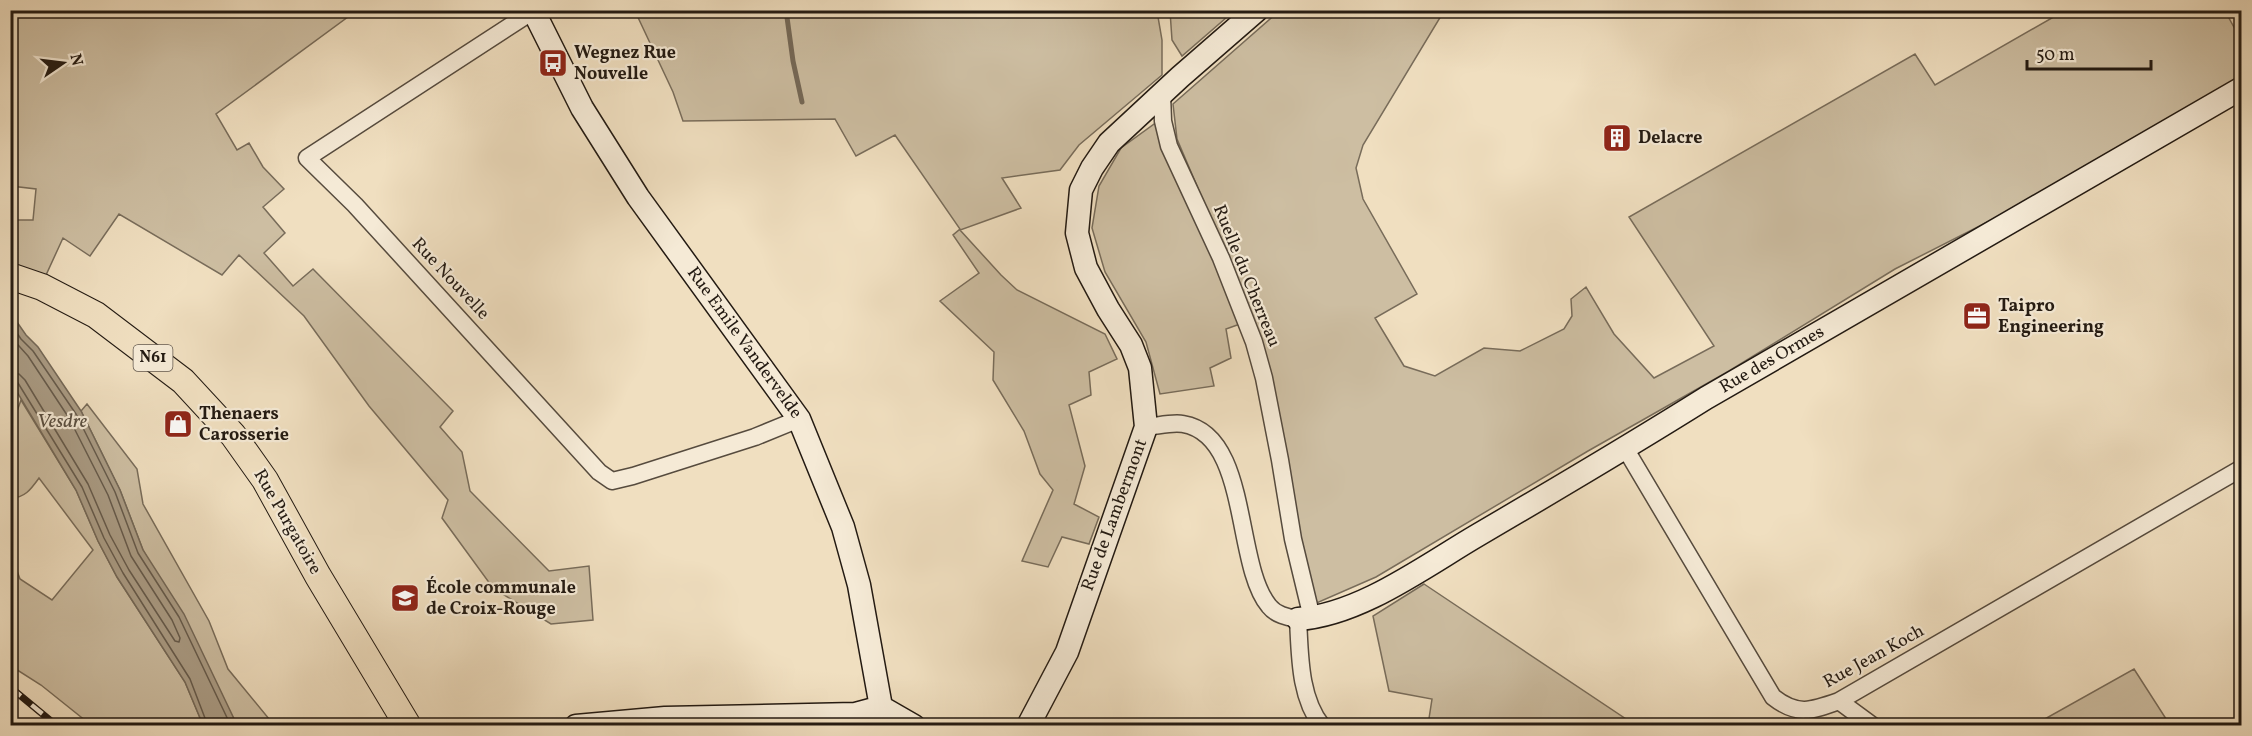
<svg xmlns="http://www.w3.org/2000/svg" width="2252" height="736" viewBox="0 0 2252 736" font-family="Vollkorn,serif">
<style>
.green{fill:#cdbea2;stroke:#786c5a;stroke-width:1.5}
.water{fill:#aa9c85;stroke:#746857;stroke-width:1.5}
.lines{fill:none;stroke-linecap:round;stroke-linejoin:round}
.shore{stroke:#665b4c;stroke-width:1.5}
.stream{stroke:#746857;stroke-width:5}
.street-casing{stroke:#564b3e;stroke-width:19}
.secondary-casing{stroke:#231a12;stroke-width:25}
.primary-casing{stroke:#231a12;stroke-width:28}
.street{stroke:#f5ead6;stroke-width:16}
.secondary{stroke:#f5ead6;stroke-width:22}
.primary{stroke:#f0dfc0;stroke-width:26}
.rail-casing{stroke:#231a12;stroke-width:7}
.rail{stroke:#f5ead6;stroke-width:4.5;stroke-dasharray:14;stroke-linecap:butt}
.labels{text-anchor:middle;dominant-baseline:central;stroke-width:4.5;stroke-linejoin:round;paint-order:stroke}
.shield{fill:#f5ead6;stroke:#62584d;stroke-width:1.5}
.shield-label{font-size:16px;font-weight:bold;fill:#231a12}
.poi-label{font-size:18px;font-weight:bold;fill:#231a12;stroke:#f5ead6;text-anchor:start}
.street-label{font-size:18px;fill:#231a12;stroke:#f5ead6}
.water-label{font-size:20px;font-style:italic;fill:#594e40;stroke:#f5ead6}
</style>
<rect width="100%" height="100%" fill="#f0dfc0"/>
<filter id="stains"><feTurbulence type="fractalNoise" baseFrequency=".00333" numOctaves="4"/><feColorMatrix values="0 0 0 0 .2 0 0 0 0 .09 0 0 0 0 .02 0 0 0 .5 -.17"/></filter>
<radialGradient id="worn" r=".72"><stop offset=".6" stop-color="#630" stop-opacity="0"/><stop offset="1" stop-color="#630" stop-opacity=".3"/></radialGradient>
<path class="green" d="M 10,11 L 356,11 L 216,114 L 237,150 L 249,143 L 263,167 L 284,189 L 263,207 L 285,233 L 264,253 L 293,286 L 313,269 L 453,411 L 440,427 L 462,452 L 470,491 L 549,571 L 589,566 L 593,620 L 551,624 L 493,588 L 442,518 L 448,500 L 369,406 L 304,316 L 239,255 L 222,275 L 119,214 L 90,256 L 63,238 L 46,275 L 11,264 L 11,220 L 33,220 L 36,189 L 11,186 Z
M 635,11 L 1157,11 L 1162,40 L 1162,75 L 1079,145 L 1060,170 L 1002,178 L 1021,208 L 960,230 L 1001,275 L 1017,290 L 1105,334 L 1117,359 L 1089,372 L 1091,395 L 1069,405 L 1085,466 L 1074,504 L 1099,517 L 1089,544 L 1062,537 L 1048,567 L 1022,561 L 1053,490 L 1040,474 L 1024,431 L 993,380 L 994,352 L 940,301 L 979,273 L 953,235 L 960,229 L 895,135 L 856,156 L 835,119 L 683,121 L 673,92 Z
M 1170,11 L 1170,10 L 1234,11 L 1182,56 L 1172,40 Z
M 1279,11 L 1444,11 L 1363,145 L 1356,168 L 1363,199 L 1417,294 L 1375,318 L 1404,366 L 1435,376 L 1484,348 L 1520,351 L 1564,329 L 1572,316 L 1571,299 L 1586,287 L 1614,334 L 1654,378 L 1714,346 L 1629,217 L 1915,54 L 1935,85 L 2064,11 L 2225,11 L 2241,40 L 2241,78 L 2021,205 L 1895,269 L 1729,371 L 1588,451 L 1376,577 L 1312,605 L 1248,306 L 1177,139 L 1173,104 Z
M 1157,122 L 1240,324 L 1226,329 L 1231,358 L 1210,368 L 1214,386 L 1160,394 L 1146,342 L 1105,272 L 1092,228 L 1099,186 L 1121,148 Z
M 21,400 L 76,490 L 98,541 L 117,577 L 185,682 L 203,725 L 91,725 L 41,685 L 11,666 L 10,552 L 20,579 L 52,600 L 93,550 L 39,478 C 31,489 25,498 11,498 L 11,428 Z
M 87,404 L 137,469 L 143,504 L 209,621 L 228,669 L 274,725 L 237,725 L 143,550 L 120,490 L 81,411 Z
M 1424,584 L 1635,725 L 1428,725 L 1432,699 L 1389,691 L 1373,616 Z
M 2134,669 L 2170,725 L 2034,725 Z"/>
<path class="water" d="M 10,312 L 26,335 L 38,347 L 81,411 L 120,490 L 143,550 L 184,614 L 237,725 L 203,725 L 185,682 L 117,577 L 98,541 L 76,490 L 11,382 Z"/>
<g class="lines">
<path class="shore" d="M 10,323 L 21,339 L 33,351 L 76,414 L 115,492 L 138,553 L 179,617 L 231,726
M 10,336 L 28,356 L 69,418 L 108,495 L 131,556 L 172,620 L 180,638 L 179,642 L 175,641 L 129,570 L 110,535 L 88,484 L 25,380 L 19,374 L 10,373
M 10,380 L 18,383 L 82,487 L 104,538 L 123,573 L 190,679 L 208,726"/>
<path class="stream" d="M 786,10 L 793,61 L 802,102"/>
<g class="street-casing">
<path id="street" d="M 533,11 L 307,158 L 355,205 L 599,472 L 612,481 L 633,476 L 755,437 L 799,419
M 1162,94 L 1163,121 L 1169,146 L 1221,258 L 1254,342 L 1264,378 L 1280,460 L 1293,539 L 1312,618
M 1146,427 C 1158,426 1172,422 1183,424 C 1250,435 1234,564 1269,606 C 1276,615 1287,617 1298,619 C 1300,654 1299,697 1322,726
M 1625,448 L 1773,697 C 1797,716 1811,711 1839,701 L 2242,468
M 1839,701 L 1873,726"/>
</g>
<g class="secondary-casing">
<path id="secondary" d="M 533,10 L 582,108 L 638,197 L 799,419 L 843,527 L 859,585 L 881,707 L 890,726
M 1298,619 C 1360,615 1425,566 1478,535 C 1555,490 1631,445 1706,398 L 2242,88
M 881,707 L 914,726
M 576,726 L 665,718 L 855,714 L 881,707
M 1028,726 L 1067,652 L 1146,427 L 1140,368 L 1131,345 L 1108,309 L 1086,268 L 1077,233 L 1081,190 L 1092,168 L 1109,143 L 1180,77 L 1257,10"/>
</g>
<g class="primary-casing">
<path id="primary" d="M 10,276 L 42,287 L 96,315 L 183,381 L 233,435 L 265,480 L 318,576 L 408,726"/>
</g>
<use href="#street" class="street"/>
<use href="#secondary" class="secondary"/>
<use href="#primary" class="primary"/>
<g class="rail-casing">
<path id="rail" d="M 10,687 L 57,726"/>
</g>
<use href="#rail" class="rail"/>
</g>
<defs>
<g id="bus-square" transform="scale(1.5)"><rect x="-9" y="-9" width="18" height="18" rx="4" fill="#8f2418" stroke="#f5ead6"/><path d="M-5-6H5V4H4V6H2V4H-2V6H-4V4H-5ZM-3.5-4V0h7V-4ZM-3.5 1.2v1.5H-2V1.2ZM2 1.2v1.5H3.5V1.2Z" fill="#fff"/></g>
<g id="building-square" transform="scale(1.5)"><rect x="-9" y="-9" width="18" height="18" rx="4" fill="#8f2418" stroke="#f5ead6"/><path d="M-4-6H4V6H1V3H-1V6H-4ZM-2.5-4.3h1.7v1.8h-1.7ZM.8-4.3h1.7v1.8H.8ZM-2.5-1h1.7V.8h-1.7ZM.8-1h1.7V.8H.8Z" fill="#fff"/></g>
<g id="office-square" transform="scale(1.5)"><rect x="-9" y="-9" width="18" height="18" rx="4" fill="#8f2418" stroke="#f5ead6"/><path d="M-6-3h4V-5.5h4V-3h4V5H-6ZM-1-4.5V-3h2v-1.5ZM-6 0V1H6V0Z" fill="#fff"/></g>
<g id="shop-square" transform="scale(1.5)"><rect x="-9" y="-9" width="18" height="18" rx="4" fill="#8f2418" stroke="#f5ead6"/><path d="M-5-2.5h2.3a2.7 3.5 0 0 1 5.4 0H5L5.5 6h-11ZM-1.5-2.5h3a1.5 2.3 0 0 0-3 0Z" fill="#fff"/></g>
<g id="school-square" transform="scale(1.5)"><rect x="-9" y="-9" width="18" height="18" rx="4" fill="#8f2418" stroke="#f5ead6"/><path d="M0-5L7-2L0 1L-7-2ZM-4 1L0 2.5L4 1V4Q0 6-4 4Z" fill="#fff"/></g>
</defs>
<g fill-rule="evenodd">
<use href="#bus-square" x="553" y="63"/>
<use href="#building-square" x="1617" y="138"/>
<use href="#office-square" x="1977" y="316"/>
<use href="#shop-square" x="178" y="424"/>
<use href="#school-square" x="405" y="598"/>
</g>
<g class="labels">
<rect class="shield" x="133.5" y="345" width="39" height="26" rx="4.5"/>
<g class="shield-label">
<text x="153" y="358">N61</text>
</g>
<g class="poi-label">
<text x="574" y="53">Wegnez Rue<tspan x="574" dy="21">Nouvelle</tspan></text>
<text x="1638" y="138">Delacre</text>
<text x="1998" y="306">Taipro<tspan x="1998" dy="21">Engineering</tspan></text>
<text x="199" y="414">Thenaers<tspan x="199" dy="21">Carosserie</tspan></text>
<text x="426" y="588">École communale<tspan x="426" dy="21">de Croix-Rouge</tspan></text>
</g>
<g class="street-label">
<text transform="translate(1246 276) rotate(68)">Ruelle du Cherreau</text>
<text transform="translate(450 279) rotate(47)">Rue Nouvelle</text>
<text transform="translate(744 343) rotate(54)">Rue Emile Vandervelde</text>
<text transform="translate(1772 360) rotate(-30)">Rue des Ormes</text>
<text transform="translate(1115 515) rotate(-70)">Rue de Lambermont</text>
<text transform="translate(287 522) rotate(60)">Rue Purgatoire</text>
<text transform="translate(1874 657) rotate(-29)">Rue Jean Koch</text>
</g>
<g class="water-label">
<text x="62" y="422">Vesdre</text>
</g>
</g>
<rect width="2252" height="736" fill="none" stroke="#f0dfc0" stroke-width="36"/>
<rect x="12" y="12" width="2228" height="712" fill="none" stroke="#231a12" stroke-width="3"/>
<rect x="18" y="18" width="2216" height="700" fill="none" stroke="#231a12" stroke-width="1.5"/>
<g transform="translate(63 63) rotate(76)" stroke="#f5ead6" stroke-width="4.5" paint-order="stroke">
<path d="M0-4.5L10 22L0 15L-10 22Z" fill="#231a12"/>
<text y="-9" font-size="16" font-weight="bold" text-anchor="middle" fill="#231a12">N</text>
</g>
<path d="M2027 60v9h124v-9" fill="none" stroke="#231a12" stroke-width="3"/>
<text x="2036" y="60" font-size="18" fill="#231a12" stroke="#f5ead6" stroke-width="4.5" paint-order="stroke">50 m</text>
<rect width="100%" height="100%" filter="url(#stains)"/>
<rect width="100%" height="100%" fill="url(#worn)"/>
</svg>
